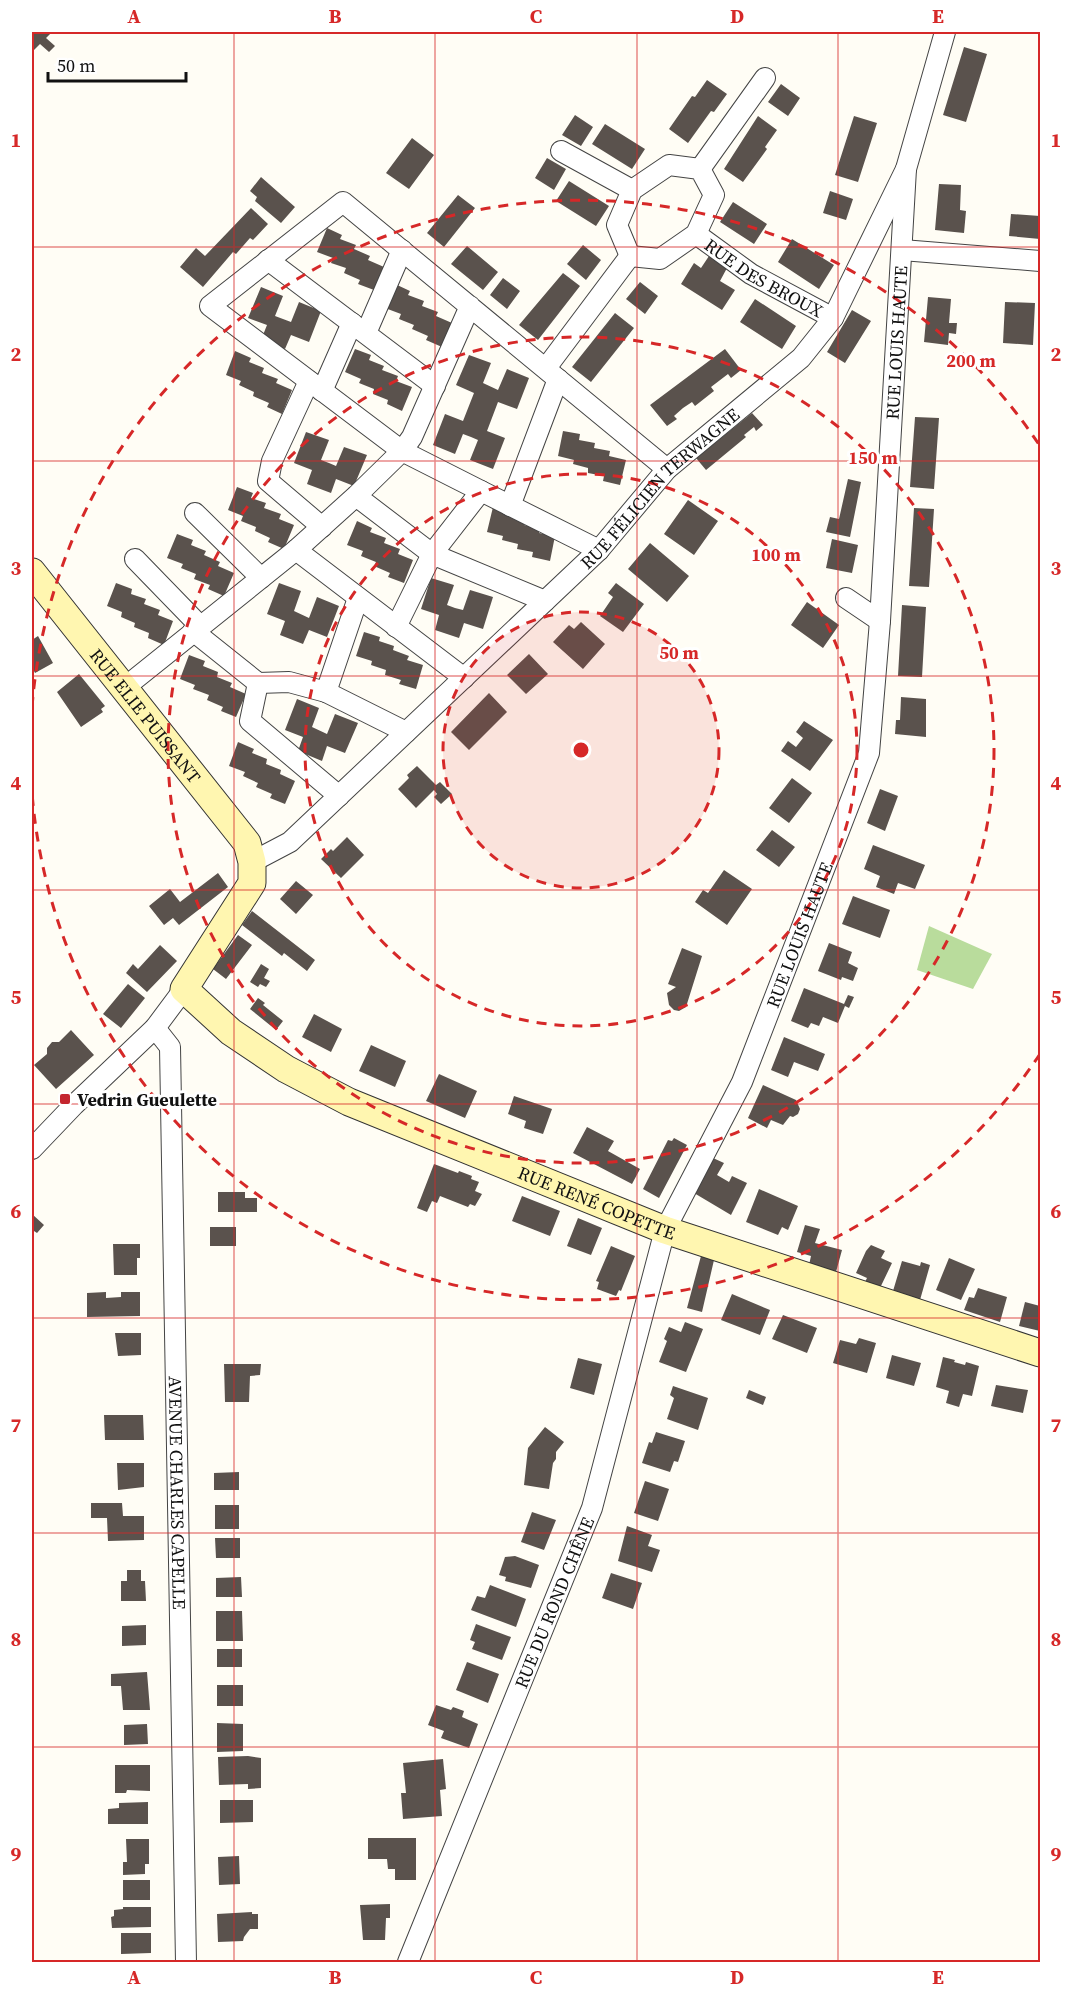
<svg xmlns="http://www.w3.org/2000/svg" width="1072" height="1994" viewBox="0 0 1072 1994" font-family="'Source Serif 4',serif">
<style>
.forest{fill:#b9dc9c}
.building{fill:#5a524d}
.lines{fill:none;stroke-linecap:round;stroke-linejoin:round}
.street-casing{stroke:#444;stroke-width:22}
.secondary-casing{stroke:#333;stroke-width:29}
.street{stroke:#fff;stroke-width:20}
.secondary{stroke:#fff6b0;stroke-width:27}
.grid{fill:none;stroke:#d62828;stroke-width:1.5;stroke-opacity:0.55}
.ring{fill:none;stroke:#d62828;stroke-width:3;stroke-dasharray:10 8}
.poi-dot{fill:#c4262e;stroke:#fff;stroke-width:2}
.labels{text-anchor:middle;dominant-baseline:central;stroke-width:6;stroke-linejoin:round;paint-order:stroke}
.street-label{font-size:18px;fill:#111;stroke:#fff}
.poi-label{font-size:18px;font-weight:bold;fill:#111;stroke:#fff;text-anchor:start}
.centre{fill:#d62828;stroke:#fff;stroke-width:3}
.ring-label{font-size:18px;text-anchor:middle;font-weight:bold;fill:#d62828;stroke:#fff;stroke-width:6;stroke-linejoin:round;paint-order:stroke}
.neatline{fill:none;stroke:#d62828;stroke-width:2}
.grid-label{font-size:20px;text-anchor:middle;font-weight:bold;fill:#d62828}
</style>
<rect width="100%" height="100%" fill="#fffdf5"/>
<path class="forest" d="M 929,926 L 992,954 L 973,989 L 917,970 Z"/>
<path class="building" d="M 32,32 L 52,32 L 46,38 L 55,46 L 49,52 L 40,44 L 32,52 Z
M 964,47 L 987,54 L 966,122 L 943,115 Z
M 707,80 L 727,94 L 714,112 L 711,111 L 688,143 L 669,129 L 692,96 L 695,97 Z
M 781,84 L 800,98 L 788,116 L 768,102 Z
M 575,115 L 593,127 L 581,146 L 562,135 Z
M 758,116 L 777,130 L 765,147 L 767,149 L 743,182 L 724,169 Z
M 854,116 L 877,123 L 858,182 L 835,175 Z
M 605,124 L 645,149 L 632,169 L 592,144 Z
M 412,138 L 434,155 L 409,189 L 386,173 Z
M 547,158 L 566,169 L 554,190 L 535,178 Z
M 261,177 L 295,207 L 281,223 L 255,201 L 257,197 L 250,191 Z
M 569,181 L 609,206 L 596,226 L 556,201 Z
M 939,184 L 961,185 L 960,210 L 966,211 L 964,233 L 935,230 Z
M 830,191 L 853,199 L 846,220 L 823,213 Z
M 458,195 L 475,208 L 444,247 L 427,233 Z
M 733,202 L 767,224 L 754,244 L 720,222 Z
M 251,208 L 268,224 L 253,240 L 250,238 L 236,254 L 233,252 L 203,287 L 180,267 L 196,248 L 205,256 Z
M 1011,214 L 1040,216 L 1040,239 L 1009,236 Z
M 327,228 L 342,235 L 340,239 L 356,245 L 354,249 L 370,256 L 368,260 L 384,267 L 374,290 L 358,284 L 360,280 L 344,273 L 346,268 L 331,263 L 333,258 L 317,252 Z
M 792,239 L 834,265 L 819,289 L 778,262 Z
M 583,245 L 601,260 L 586,280 L 567,264 Z
M 467,246 L 498,272 L 483,290 L 451,264 Z
M 709,256 L 727,268 L 720,281 L 735,290 L 722,310 L 681,284 L 694,263 L 701,268 Z
M 563,273 L 580,286 L 538,340 L 519,325 Z
M 503,278 L 520,291 L 507,309 L 490,295 Z
M 640,282 L 658,296 L 645,314 L 626,299 Z
M 395,284 L 410,291 L 408,295 L 424,301 L 422,306 L 438,312 L 436,316 L 452,323 L 442,347 L 426,340 L 428,336 L 412,329 L 414,325 L 399,319 L 401,314 L 385,308 Z
M 261,287 L 283,296 L 275,316 L 291,322 L 299,302 L 321,311 L 309,342 L 291,335 L 285,349 L 261,340 L 267,325 L 248,318 Z
M 928,297 L 951,299 L 949,323 L 957,323 L 956,334 L 949,333 L 948,345 L 924,342 Z
M 755,299 L 796,326 L 782,349 L 740,322 Z
M 1005,302 L 1035,303 L 1033,345 L 1003,343 Z
M 852,310 L 871,321 L 845,363 L 827,352 Z
M 615,313 L 634,328 L 591,382 L 572,367 Z
M 355,349 L 371,355 L 369,360 L 384,366 L 382,370 L 398,376 L 396,381 L 412,387 L 402,411 L 387,404 L 388,400 L 373,394 L 374,389 L 359,383 L 361,379 L 345,372 Z
M 725,349 L 741,370 L 731,378 L 728,374 L 711,387 L 714,391 L 695,406 L 692,402 L 683,408 L 674,416 L 677,419 L 667,426 L 650,405 Z
M 235,351 L 251,358 L 249,362 L 264,368 L 262,373 L 278,379 L 276,383 L 292,390 L 282,414 L 267,407 L 269,403 L 253,396 L 254,392 L 239,385 L 241,381 L 226,375 Z
M 469,355 L 491,363 L 483,383 L 498,390 L 507,369 L 529,378 L 517,409 L 498,402 L 487,431 L 505,438 L 493,469 L 470,460 L 478,440 L 471,437 L 463,434 L 455,454 L 433,445 L 445,414 L 463,421 L 474,393 L 456,385 Z
M 752,413 L 763,425 L 756,431 L 754,427 L 744,435 L 746,437 L 706,470 L 696,458 Z
M 915,417 L 939,418 L 934,489 L 910,487 Z
M 563,431 L 580,434 L 579,440 L 595,443 L 594,448 L 610,451 L 609,456 L 626,460 L 620,485 L 603,481 L 604,476 L 588,473 L 588,468 L 573,464 L 574,460 L 558,456 Z
M 306,432 L 329,440 L 321,460 L 329,463 L 336,466 L 344,447 L 367,455 L 354,486 L 336,479 L 331,493 L 307,484 L 312,470 L 294,463 Z
M 848,479 L 861,482 L 850,537 L 826,532 L 830,517 L 839,519 Z
M 237,487 L 253,493 L 251,498 L 266,503 L 264,508 L 281,514 L 279,519 L 294,525 L 284,549 L 268,542 L 270,538 L 255,531 L 256,527 L 241,521 L 243,516 L 228,510 Z
M 688,500 L 718,521 L 694,555 L 664,534 Z
M 493,507 L 510,511 L 508,516 L 525,519 L 524,525 L 540,528 L 539,533 L 555,536 L 550,561 L 532,557 L 533,552 L 517,549 L 518,544 L 502,540 L 503,536 L 487,532 Z
M 914,508 L 934,509 L 929,587 L 909,586 Z
M 357,521 L 372,528 L 370,532 L 386,538 L 384,543 L 400,549 L 398,554 L 413,560 L 404,583 L 388,577 L 390,573 L 374,566 L 376,562 L 361,556 L 363,551 L 347,545 Z
M 177,534 L 193,540 L 191,545 L 206,551 L 204,555 L 220,562 L 218,566 L 234,573 L 224,596 L 208,589 L 210,585 L 194,579 L 196,574 L 181,568 L 183,564 L 167,558 Z
M 832,539 L 858,545 L 852,573 L 826,568 Z
M 650,543 L 689,576 L 667,602 L 628,569 Z
M 431,578 L 454,585 L 447,605 L 455,608 L 463,610 L 470,590 L 493,597 L 483,629 L 464,623 L 459,638 L 435,630 L 439,615 L 421,609 Z
M 116,583 L 132,589 L 131,594 L 146,599 L 144,604 L 160,610 L 158,615 L 173,621 L 164,645 L 148,638 L 149,633 L 134,627 L 135,623 L 121,617 L 122,612 L 107,606 Z
M 279,583 L 301,591 L 294,611 L 309,618 L 317,597 L 339,606 L 327,637 L 309,630 L 303,644 L 280,635 L 285,621 L 267,614 Z
M 616,583 L 644,604 L 623,632 L 600,616 L 613,597 L 608,593 Z
M 807,602 L 839,625 L 823,648 L 791,625 Z
M 902,605 L 926,607 L 922,677 L 898,676 Z
M 581,622 L 605,644 L 583,669 L 553,642 L 569,625 L 574,629 Z
M 364,632 L 380,637 L 379,641 L 394,646 L 393,650 L 409,656 L 407,660 L 423,665 L 416,689 L 399,684 L 401,680 L 385,675 L 386,670 L 371,665 L 372,661 L 356,656 Z
M 38,636 L 53,663 L 35,673 L 32,667 L 32,640 Z
M 529,654 L 548,674 L 526,694 L 507,675 Z
M 189,655 L 205,661 L 203,666 L 218,672 L 217,677 L 232,683 L 230,687 L 246,694 L 236,717 L 221,711 L 223,707 L 207,700 L 209,695 L 193,689 L 195,685 L 180,679 Z
M 79,674 L 105,706 L 101,709 L 103,712 L 81,727 L 57,692 Z
M 489,693 L 507,712 L 469,750 L 451,732 Z
M 901,697 L 926,699 L 926,737 L 895,734 L 896,720 L 900,720 Z
M 297,699 L 319,708 L 312,727 L 327,734 L 335,714 L 358,723 L 345,753 L 327,746 L 322,761 L 298,751 L 303,737 L 285,730 Z
M 804,721 L 833,740 L 810,771 L 781,751 L 788,741 L 796,747 L 803,738 L 796,732 Z
M 238,742 L 254,749 L 252,753 L 267,759 L 266,764 L 281,770 L 280,774 L 295,781 L 285,804 L 270,798 L 272,794 L 256,787 L 258,783 L 243,776 L 245,772 L 229,766 Z
M 417,766 L 436,785 L 440,782 L 452,794 L 441,804 L 434,797 L 437,794 L 434,790 L 416,808 L 398,789 L 409,778 L 407,775 Z
M 792,778 L 812,793 L 789,823 L 769,808 Z
M 880,789 L 898,796 L 885,831 L 867,823 Z
M 772,830 L 795,847 L 779,867 L 756,850 Z
M 347,837 L 364,855 L 341,878 L 321,859 L 331,849 L 333,851 Z
M 873,845 L 925,865 L 915,889 L 898,883 L 894,894 L 876,887 L 880,876 L 864,869 Z
M 724,870 L 752,889 L 727,925 L 695,902 L 703,890 L 708,893 Z
M 218,873 L 228,887 L 179,925 L 173,918 L 164,925 L 149,906 L 170,889 L 180,902 Z
M 296,881 L 313,895 L 296,914 L 280,899 Z
M 853,896 L 890,910 L 880,938 L 842,924 Z
M 252,911 L 315,960 L 307,971 L 284,953 L 282,956 L 242,925 Z
M 238,935 L 252,945 L 226,979 L 213,969 Z
M 829,943 L 852,952 L 848,963 L 858,968 L 853,981 L 842,977 L 841,980 L 818,971 Z
M 160,945 L 177,961 L 147,992 L 126,973 L 133,964 L 138,969 Z
M 682,948 L 702,956 L 686,1007 L 679,1011 L 674,1010 L 669,1005 L 667,993 L 676,987 L 668,984 Z
M 261,964 L 269,969 L 264,978 L 270,981 L 266,987 L 260,984 L 258,987 L 250,982 Z
M 128,984 L 145,998 L 121,1028 L 103,1014 Z
M 804,988 L 844,1004 L 848,995 L 854,997 L 849,1008 L 845,1006 L 838,1023 L 823,1017 L 819,1026 L 811,1023 L 808,1028 L 791,1021 Z
M 258,998 L 265,1003 L 263,1005 L 283,1021 L 276,1030 L 250,1009 Z
M 314,1014 L 342,1029 L 331,1052 L 302,1037 Z
M 71,1030 L 94,1055 L 56,1089 L 34,1065 L 47,1054 L 47,1048 L 52,1042 L 59,1042 Z
M 784,1037 L 825,1054 L 818,1071 L 794,1062 L 788,1077 L 771,1070 Z
M 371,1045 L 406,1061 L 395,1087 L 359,1071 Z
M 439,1074 L 477,1091 L 465,1118 L 426,1101 Z
M 763,1085 L 796,1100 L 800,1109 L 798,1114 L 793,1117 L 790,1116 L 783,1125 L 771,1120 L 767,1128 L 748,1118 Z
M 514,1096 L 552,1109 L 543,1134 L 524,1128 L 526,1121 L 508,1114 Z
M 587,1127 L 614,1141 L 608,1151 L 640,1169 L 632,1184 L 573,1153 Z
M 674,1138 L 687,1145 L 659,1198 L 643,1189 L 668,1140 L 672,1141 Z
M 713,1158 L 724,1163 L 717,1175 L 729,1182 L 732,1176 L 747,1183 L 731,1215 L 694,1193 Z
M 434,1164 L 458,1173 L 459,1171 L 472,1176 L 471,1179 L 479,1182 L 475,1191 L 482,1194 L 475,1206 L 470,1204 L 468,1207 L 440,1196 L 437,1203 L 432,1201 L 427,1212 L 417,1208 Z
M 759,1189 L 798,1206 L 788,1230 L 782,1227 L 778,1235 L 746,1222 Z
M 218,1192 L 245,1192 L 245,1198 L 257,1198 L 257,1212 L 218,1212 Z
M 522,1196 L 560,1211 L 550,1236 L 512,1221 Z
M 32,1214 L 44,1225 L 37,1233 L 34,1231 L 32,1233 Z
M 578,1218 L 602,1228 L 591,1255 L 567,1246 Z
M 805,1225 L 820,1229 L 815,1243 L 842,1250 L 836,1272 L 809,1265 L 811,1256 L 797,1252 Z
M 210,1227 L 236,1227 L 236,1246 L 210,1246 Z
M 113,1244 L 140,1244 L 140,1258 L 137,1258 L 137,1275 L 114,1275 Z
M 871,1245 L 885,1251 L 881,1258 L 892,1263 L 880,1288 L 865,1282 L 867,1278 L 856,1273 L 866,1251 Z
M 611,1246 L 635,1256 L 621,1291 L 619,1290 L 616,1296 L 597,1289 L 599,1282 L 596,1281 Z
M 701,1256 L 714,1260 L 702,1312 L 687,1308 Z
M 949,1258 L 975,1269 L 961,1300 L 936,1290 Z
M 902,1261 L 920,1266 L 921,1262 L 930,1265 L 920,1300 L 893,1291 Z
M 978,1288 L 1007,1297 L 1000,1322 L 964,1310 L 969,1297 L 974,1298 Z
M 106,1292 L 106,1298 L 121,1297 L 121,1292 L 140,1292 L 140,1316 L 87,1317 L 87,1293 Z
M 732,1294 L 770,1310 L 760,1335 L 721,1320 Z
M 1025,1302 L 1040,1306 L 1040,1331 L 1019,1326 Z
M 783,1315 L 817,1328 L 807,1353 L 772,1339 Z
M 685,1322 L 703,1329 L 686,1372 L 659,1362 L 667,1341 L 664,1339 L 669,1327 L 681,1332 Z
M 115,1333 L 141,1333 L 141,1355 L 118,1356 Z
M 859,1338 L 876,1343 L 867,1373 L 833,1363 L 840,1340 L 856,1344 Z
M 892,1355 L 921,1363 L 914,1386 L 886,1378 Z
M 943,1357 L 955,1360 L 954,1362 L 965,1365 L 966,1362 L 979,1366 L 972,1396 L 963,1394 L 959,1407 L 946,1403 L 949,1391 L 936,1387 Z
M 578,1358 L 602,1364 L 594,1395 L 570,1388 Z
M 224,1364 L 261,1364 L 260,1375 L 250,1376 L 249,1402 L 225,1402 Z
M 996,1385 L 1028,1390 L 1023,1413 L 991,1406 Z
M 673,1386 L 708,1398 L 698,1430 L 667,1419 L 674,1398 L 670,1395 Z
M 749,1390 L 766,1397 L 763,1405 L 746,1398 Z
M 104,1415 L 143,1415 L 144,1440 L 105,1440 Z
M 545,1427 L 564,1442 L 556,1452 L 556,1459 L 553,1463 L 549,1489 L 524,1485 L 528,1448 Z
M 656,1432 L 685,1441 L 678,1462 L 674,1461 L 670,1472 L 642,1463 L 649,1442 L 652,1443 Z
M 117,1463 L 144,1463 L 144,1487 L 118,1490 Z
M 239,1472 L 239,1490 L 214,1490 L 214,1473 Z
M 645,1481 L 669,1489 L 658,1521 L 634,1513 Z
M 91,1503 L 122,1503 L 123,1516 L 144,1516 L 144,1540 L 108,1541 L 107,1518 L 91,1518 Z
M 215,1505 L 239,1505 L 239,1529 L 215,1529 Z
M 532,1512 L 556,1520 L 544,1550 L 521,1542 Z
M 627,1526 L 652,1535 L 648,1546 L 660,1550 L 652,1572 L 618,1561 Z
M 215,1538 L 240,1538 L 240,1558 L 216,1558 Z
M 515,1556 L 539,1565 L 531,1588 L 505,1581 L 506,1577 L 499,1575 L 505,1557 Z
M 127,1570 L 141,1570 L 141,1581 L 145,1581 L 146,1601 L 121,1601 L 121,1581 L 127,1581 Z
M 611,1573 L 642,1583 L 633,1609 L 602,1598 Z
M 241,1577 L 242,1597 L 216,1597 L 216,1578 Z
M 490,1585 L 526,1599 L 516,1627 L 471,1610 L 477,1596 L 485,1598 Z
M 216,1611 L 242,1611 L 243,1641 L 216,1641 Z
M 476,1624 L 511,1637 L 502,1660 L 472,1649 L 475,1642 L 470,1640 Z
M 146,1625 L 146,1645 L 122,1646 L 122,1626 Z
M 217,1649 L 242,1649 L 242,1667 L 217,1667 Z
M 467,1662 L 499,1674 L 488,1703 L 456,1690 Z
M 147,1672 L 150,1710 L 123,1710 L 121,1686 L 111,1686 L 111,1674 Z
M 217,1685 L 243,1685 L 243,1706 L 217,1706 Z
M 436,1705 L 451,1710 L 453,1707 L 464,1711 L 462,1717 L 478,1724 L 469,1748 L 441,1738 L 444,1731 L 428,1725 Z
M 217,1723 L 243,1724 L 243,1751 L 217,1752 Z
M 147,1724 L 148,1744 L 124,1745 L 124,1725 Z
M 248,1756 L 261,1758 L 261,1788 L 248,1789 L 248,1784 L 219,1785 L 218,1757 Z
M 443,1759 L 446,1789 L 440,1790 L 442,1816 L 403,1819 L 401,1793 L 406,1793 L 403,1763 Z
M 115,1765 L 150,1765 L 150,1791 L 127,1790 L 126,1793 L 115,1793 Z
M 220,1800 L 253,1800 L 253,1822 L 220,1823 Z
M 148,1802 L 148,1824 L 108,1824 L 108,1809 L 119,1808 L 119,1803 Z
M 368,1838 L 416,1838 L 416,1880 L 395,1880 L 395,1869 L 388,1869 L 387,1859 L 368,1859 Z
M 126,1839 L 149,1839 L 149,1864 L 145,1864 L 145,1874 L 123,1875 L 123,1862 L 127,1862 Z
M 239,1856 L 240,1884 L 219,1885 L 218,1857 Z
M 123,1880 L 150,1880 L 150,1900 L 123,1900 Z
M 390,1904 L 390,1918 L 386,1918 L 385,1940 L 363,1940 L 360,1905 Z
M 123,1907 L 151,1907 L 151,1927 L 112,1928 L 111,1917 L 114,1916 L 114,1910 L 123,1909 Z
M 252,1912 L 252,1914 L 258,1914 L 258,1929 L 250,1929 L 244,1937 L 243,1941 L 218,1942 L 217,1914 Z
M 121,1933 L 151,1933 L 151,1953 L 121,1954 Z"/>
<g class="lines">
<g class="street-casing">
<g id="street">
<path d="M 561,151 L 632,190"/>
<path d="M 669,165 L 700,169 L 714,195 L 696,234 L 660,259 L 630,256 L 617,225 L 632,190 Z"/>
<path d="M 700,169 L 765,78"/>
<path id="s1" d="M 696,234 L 751,274 L 833,318"/>
<path d="M 902,250 L 1040,261"/>
<path d="M 268,260 L 435,386"/>
<path d="M 470,306 L 412,437 L 402,451 L 210,306 L 343,202 L 667,469"/>
<path d="M 366,333 L 402,250"/>
<path d="M 546,368 L 630,256"/>
<path d="M 309,381 L 272,461 L 268,481 L 322,527"/>
<path d="M 322,391 L 352,323"/>
<path d="M 481,491 L 599,550"/>
<path d="M 510,506 L 558,379"/>
<path d="M 195,513 L 261,578"/>
<path d="M 296,550 L 464,678"/>
<path d="M 135,559 L 200,626"/>
<path d="M 846,598 L 880,621"/>
<path d="M 396,627 L 432,554 L 545,601"/>
<path d="M 193,631 L 258,683 L 289,682 L 326,692 L 406,732"/>
<path d="M 258,683 L 250,721 L 339,796"/>
<path d="M 124,688 L 296,550 L 356,496 L 402,451 L 481,491 L 432,554 L 356,496"/>
<path d="M 326,692 L 358,598"/>
<path id="s2" d="M 252,862 L 290,842 L 599,550 L 667,469 L 801,358 L 833,318 L 906,169 L 945,32"/>
<path id="s3" d="M 155,1028 L 170,1047 L 186,1962"/>
<path d="M 32,1149 L 74,1105 L 155,1028 L 184,989"/>
<path id="s4" d="M 408,1962 L 592,1508 L 665,1230 L 742,1082 L 869,753 L 880,621 L 906,169"/>
</g>
</g>
<g class="secondary-casing">
<g id="secondary">
<path id="s5" d="M 32,572 L 247,843 L 252,862 L 252,883 L 184,989 L 231,1032 L 286,1069 L 349,1102 L 665,1230 L 1040,1353"/>
</g>
</g>
<use href="#street" class="street"/>
<use href="#secondary" class="secondary"/>
</g>
<path class="grid" d="M 234,32 L 234,1962M 435,32 L 435,1962M 637,32 L 637,1962M 838,32 L 838,1962M 32,247 L 1040,247M 32,461 L 1040,461M 32,676 L 1040,676M 32,890 L 1040,890M 32,1104 L 1040,1104M 32,1318 L 1040,1318M 32,1533 L 1040,1533M 32,1747 L 1040,1747"/>
<circle cx="581" cy="750" r="138" fill="#d62828" fill-opacity=".12"/>
<g class="ring">
<circle cx="581" cy="750" r="138"/>
<circle cx="581" cy="750" r="276"/>
<circle cx="581" cy="750" r="413"/>
<path d="M1040 1054A551 551 0 0 1 32 793M32 707A551 551 0 0 1 1040 446"/>
</g>
<rect class="poi-dot" x="59" y="1093" width="12" height="12" rx="3"/>
<g class="labels">
<g class="street-label">
<text stroke="none"><textPath href="#s1" startOffset="81">RUE DES BROUX</textPath></text>
<text stroke="none"><textPath href="#s4" startOffset="1708">RUE LOUIS HAUTE</textPath></text>
<text stroke="none"><textPath href="#s2" startOffset="555">RUE FÉLICIEN TERWAGNE</textPath></text>
<text stroke="none"><textPath href="#s5" startOffset="183">RUE ELIE PUISSANT</textPath></text>
<text stroke="none"><textPath href="#s4" startOffset="1102">RUE LOUIS HAUTE</textPath></text>
<text stroke="none"><textPath href="#s5" startOffset="981">RUE RENÉ COPETTE</textPath></text>
<text stroke="none"><textPath href="#s3" startOffset="470">AVENUE CHARLES CAPELLE</textPath></text>
<text stroke="none"><textPath href="#s4" startOffset="388">RUE DU ROND CHÊNE</textPath></text>
</g>
<g class="poi-label">
<text x="77" y="1099">Vedrin Gueulette</text>
</g>
</g>
<circle cx="581" cy="750" r="9" class="centre"/>
<g class="ring-label">
<text x="971" y="367">200 m</text>
<text x="873" y="464">150 m</text>
<text x="776" y="561">100 m</text>
<text x="679" y="659">50 m</text>
</g>
<rect width="1072" height="1994" fill="none" stroke="#ffffff" stroke-width="66"/>
<path d="M48 72v9h138v-9" fill="none" stroke="#111111" stroke-width="3"/>
<text x="57" y="72" font-size="18" fill="#111111" stroke="#ffffff" stroke-width="4.5" paint-order="stroke">50 m</text>
<rect x="33" y="33" width="1006" height="1928" class="neatline"/>
<g class="grid-label">
<text x="134" y="23">A</text>
<text x="335" y="23">B</text>
<text x="536" y="23">C</text>
<text x="737" y="23">D</text>
<text x="938" y="23">E</text>
<text x="16" y="147">1</text>
<text x="1056" y="147">1</text>
<text x="16" y="361">2</text>
<text x="1056" y="361">2</text>
<text x="16" y="575">3</text>
<text x="1056" y="575">3</text>
<text x="16" y="790">4</text>
<text x="1056" y="790">4</text>
<text x="16" y="1004">5</text>
<text x="1056" y="1004">5</text>
<text x="16" y="1218">6</text>
<text x="1056" y="1218">6</text>
<text x="16" y="1432">7</text>
<text x="1056" y="1432">7</text>
<text x="16" y="1646">8</text>
<text x="1056" y="1646">8</text>
<text x="16" y="1861">9</text>
<text x="1056" y="1861">9</text>
<text x="134" y="1984">A</text>
<text x="335" y="1984">B</text>
<text x="536" y="1984">C</text>
<text x="737" y="1984">D</text>
<text x="938" y="1984">E</text>
</g>
</svg>
